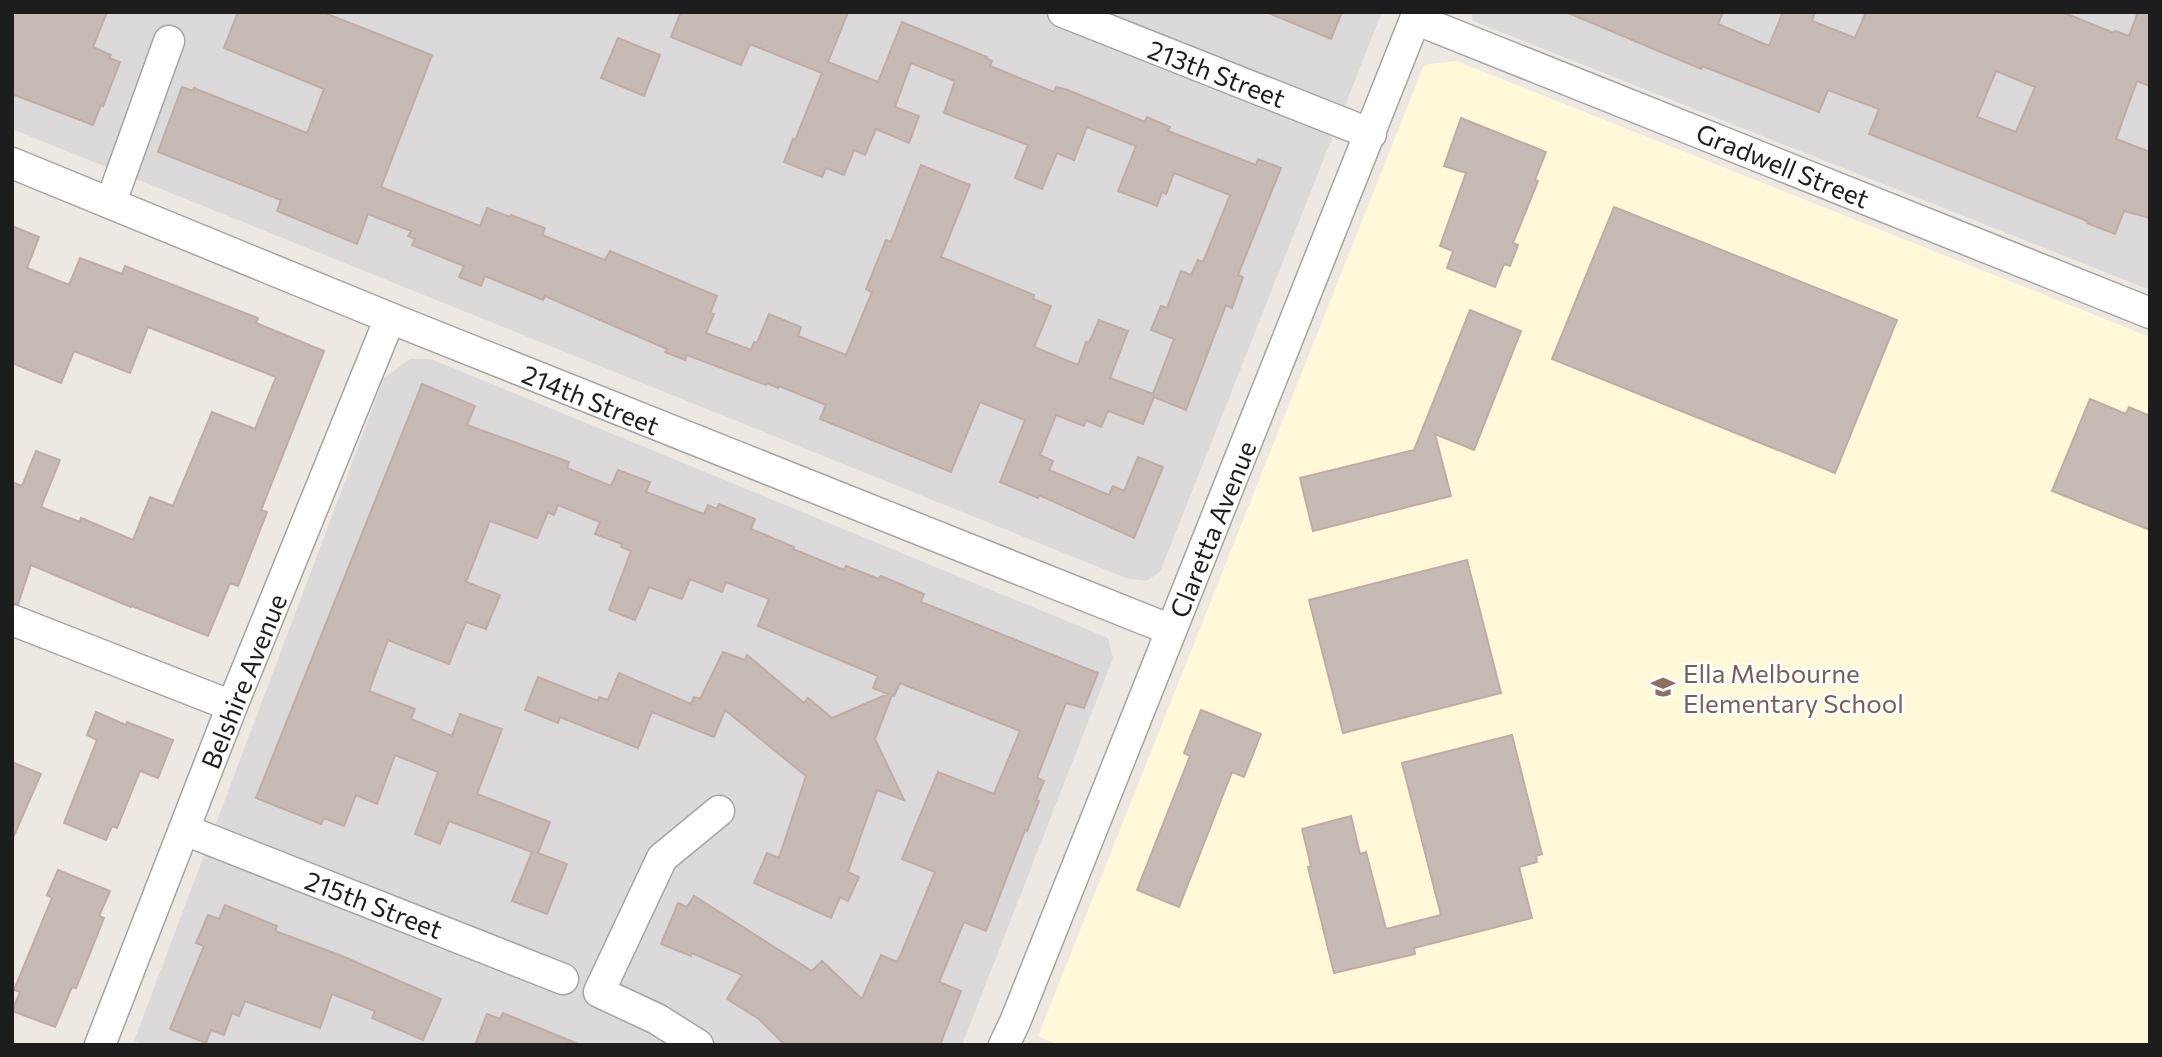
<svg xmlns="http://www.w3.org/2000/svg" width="2162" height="1057" viewBox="0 0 2162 1057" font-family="Commissioner,sans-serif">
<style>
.residential{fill:#dbd9da}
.education{fill:#fff9da}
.building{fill:#c6bab5;stroke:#c0aca4;stroke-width:2;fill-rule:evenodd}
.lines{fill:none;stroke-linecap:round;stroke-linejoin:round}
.minor-casing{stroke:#a4a4a4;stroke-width:33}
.minor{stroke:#fff;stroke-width:30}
.labels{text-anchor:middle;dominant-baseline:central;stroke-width:5;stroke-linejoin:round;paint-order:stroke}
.street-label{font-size:26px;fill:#1d1d1d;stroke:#fff}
.education-label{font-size:26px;fill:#785e54;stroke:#fff;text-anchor:start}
</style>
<rect width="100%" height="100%" fill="#eee8e2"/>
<path class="residential" d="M 12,12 L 1382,12 L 1160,572 L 1146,581 L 1126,578 L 12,129 Z
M 1471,12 L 2150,12 L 2150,290 L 1473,21 Z
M 410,359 L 431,359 L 1108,638 L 1113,658 L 962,1045 L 144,1045 L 134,1041 L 384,378 Z"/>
<path class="education" d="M 1456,61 L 2150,337 L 2150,1045 L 1059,1045 L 1038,1036 L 1424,65 Z"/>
<path class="building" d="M 12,12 L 107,12 L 93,47 L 111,55 L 109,58 L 120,62 L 103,106 L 101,105 L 93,125 L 12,94 Z
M 238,12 L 322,12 L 432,55 L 381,187 L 480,226 L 487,208 L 510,217 L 511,215 L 545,228 L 542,235 L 605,260 L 610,251 L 717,296 L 710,313 L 714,314 L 706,333 L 751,350 L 754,342 L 757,343 L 769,314 L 801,327 L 798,336 L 846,355 L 872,292 L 866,289 L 886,240 L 891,242 L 921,165 L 970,185 L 941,257 L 1034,295 L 1033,299 L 1051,306 L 1034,347 L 1078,365 L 1086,342 L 1089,343 L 1099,320 L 1128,331 L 1110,378 L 1153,394 L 1174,339 L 1151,330 L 1161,306 L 1167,308 L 1181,271 L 1191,275 L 1198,260 L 1203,262 L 1230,195 L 1174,173 L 1166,194 L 1162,192 L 1157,206 L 1118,191 L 1136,146 L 1087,127 L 1074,160 L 1057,153 L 1042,189 L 1015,178 L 1028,145 L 944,113 L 955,81 L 911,63 L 895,107 L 919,116 L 909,143 L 876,129 L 865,155 L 854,150 L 844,175 L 826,168 L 822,177 L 784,162 L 793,139 L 795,140 L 822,73 L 750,44 L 741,65 L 671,37 L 681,12 L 848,12 L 828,62 L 878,82 L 902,22 L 987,57 L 986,58 L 992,61 L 990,66 L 1054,92 L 1056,87 L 1068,90 L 1145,122 L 1147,117 L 1170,127 L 1168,131 L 1256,165 L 1258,159 L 1281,168 L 1238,275 L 1243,277 L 1232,308 L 1226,305 L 1186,410 L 1154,397 L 1143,424 L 1108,411 L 1101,427 L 1086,420 L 1084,426 L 1056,415 L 1040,455 L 1053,461 L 1049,470 L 1109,495 L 1113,486 L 1124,491 L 1138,457 L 1163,467 L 1134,538 L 1039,495 L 1038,498 L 1000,482 L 1025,420 L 980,402 L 951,472 L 820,419 L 826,405 L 779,386 L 778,388 L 767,383 L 766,385 L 687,355 L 685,360 L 665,352 L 667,349 L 545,296 L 543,300 L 485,276 L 481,286 L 459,277 L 464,266 L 412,245 L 415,239 L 408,236 L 411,231 L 368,214 L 357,244 L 277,211 L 281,200 L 158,152 L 182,87 L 193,91 L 194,88 L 307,133 L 324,89 L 224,48 Z
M 1266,12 L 1342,12 L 1331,39 Z
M 1566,12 L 1723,12 L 1718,24 L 1769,46 L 1783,12 L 1815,12 L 1812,21 L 1855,38 L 1866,12 L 2062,12 L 2114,33 L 2115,31 L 2129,36 L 2138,12 L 2150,12 L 2150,86 L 2137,81 L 2116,139 L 2150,152 L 2150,218 L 2124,211 L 2115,234 L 2087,223 L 2087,221 L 1869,134 L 1879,109 L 1828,90 L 1819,112 L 1702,66 L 1701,69 ZM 1996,71 L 2035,87 L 2016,132 L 1977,117 Z
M 618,38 L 660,55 L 644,96 L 601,78 Z
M 1461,118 L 1546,152 L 1535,180 L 1538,181 L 1513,243 L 1518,245 L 1510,266 L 1504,264 L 1495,287 L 1447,268 L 1453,251 L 1440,246 L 1466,173 L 1444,166 Z
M 1614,207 L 1897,320 L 1835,473 L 1552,359 Z
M 12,226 L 39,237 L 27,268 L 69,285 L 80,258 L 122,274 L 125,266 L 258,318 L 256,323 L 324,351 L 261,510 L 267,512 L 238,586 L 230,583 L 208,636 L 132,606 L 131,607 L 31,565 L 18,604 L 12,603 L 12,482 L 22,486 L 36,451 L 60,460 L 41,507 L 80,522 L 81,518 L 133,540 L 150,497 L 173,506 L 212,412 L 255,429 L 276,377 L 148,327 L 130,373 L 74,351 L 61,383 L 12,363 Z
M 1470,310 L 1521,331 L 1474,450 L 1435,434 L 1451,496 L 1313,531 L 1300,478 L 1414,450 Z
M 422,384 L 475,406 L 467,425 L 569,462 L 567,468 L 611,486 L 618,470 L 650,482 L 646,492 L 704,514 L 708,505 L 717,509 L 719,504 L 755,519 L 751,529 L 794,547 L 793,549 L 844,570 L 846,566 L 879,579 L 881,576 L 924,594 L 921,602 L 1098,673 L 1084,708 L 1066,703 L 1037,778 L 1044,781 L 1036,800 L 1039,801 L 1027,831 L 1025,830 L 986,931 L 964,922 L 939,982 L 961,991 L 940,1045 L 785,1045 L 759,1019 L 727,999 L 742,975 L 692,953 L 691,956 L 661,944 L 678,903 L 687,907 L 694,896 L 812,971 L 822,961 L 862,999 L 881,955 L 897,962 L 901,954 L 935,872 L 902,859 L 938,772 L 994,794 L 1020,731 L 900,683 L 894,696 L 892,695 L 875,739 L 904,800 L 877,790 L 848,872 L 859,877 L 848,901 L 840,897 L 831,918 L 754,883 L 767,853 L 779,858 L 806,776 L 725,710 L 714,737 L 652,712 L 638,748 L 560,717 L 558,723 L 525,710 L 538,677 L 598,701 L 599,697 L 608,700 L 619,673 L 691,704 L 694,697 L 700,699 L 723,652 L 745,660 L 747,655 L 804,703 L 808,698 L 832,718 L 888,694 L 873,688 L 878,676 L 758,626 L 769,599 L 726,582 L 722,592 L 690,579 L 682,599 L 649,587 L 635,620 L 609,610 L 631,551 L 621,547 L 622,544 L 595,534 L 600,522 L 558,505 L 554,515 L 548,512 L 537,538 L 490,521 L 466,582 L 500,595 L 486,629 L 466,622 L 449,664 L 388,640 L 369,691 L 415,709 L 411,719 L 452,736 L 460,714 L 502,729 L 477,794 L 550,822 L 538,853 L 567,864 L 547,914 L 512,901 L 532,852 L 449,821 L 440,844 L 415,834 L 438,772 L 395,755 L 377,804 L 356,795 L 344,826 L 324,818 L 321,824 L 256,798 Z
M 2090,399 L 2126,414 L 2129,407 L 2150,416 L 2150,530 L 2052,491 Z
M 1467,560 L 1501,693 L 1343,733 L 1309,600 Z
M 1201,710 L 1261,734 L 1244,777 L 1232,772 L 1179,907 L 1137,890 L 1190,756 L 1184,753 Z
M 96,712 L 126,725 L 127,722 L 173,740 L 158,778 L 140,771 L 117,828 L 112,826 L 106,840 L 64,823 L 97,740 L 87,735 Z
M 1512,735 L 1542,854 L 1536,856 L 1537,862 L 1519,867 L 1532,918 L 1414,948 L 1415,954 L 1334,973 L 1308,867 L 1311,866 L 1302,829 L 1351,816 L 1360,854 L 1366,852 L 1386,929 L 1441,915 L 1402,763 Z
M 12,762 L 41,774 L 12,840 Z
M 58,870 L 110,891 L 99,916 L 104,918 L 76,988 L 72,987 L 55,1027 L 12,1011 L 20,992 L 14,990 L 52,898 L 47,895 Z
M 225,905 L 277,926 L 275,931 L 342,956 L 441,999 L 423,1040 L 372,1018 L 375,1011 L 332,994 L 320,1028 L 245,1001 L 239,1016 L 232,1013 L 224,1035 L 211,1030 L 206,1043 L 170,1029 L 204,946 L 196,943 L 208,915 L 219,919 Z
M 503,1013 L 578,1044 L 578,1045 L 475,1045 L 487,1014 L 500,1019 Z"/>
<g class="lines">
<g class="minor-casing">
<path id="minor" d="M 1063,12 L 1371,134
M 1415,19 L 2150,313
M 12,163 L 390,318 L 1171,630
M 111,202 L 169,41
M 12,620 L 232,706
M 185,830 L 563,979
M 100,1045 L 232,706 L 390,318
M 698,1045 L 657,1019 L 599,992 L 662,858 L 719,811
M 1004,1045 L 1015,1022 L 1418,12"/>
</g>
<use href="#minor" class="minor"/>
</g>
<defs>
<g id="school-bare" transform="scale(1.89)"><path d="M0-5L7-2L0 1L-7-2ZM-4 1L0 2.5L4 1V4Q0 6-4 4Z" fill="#8d6e63" stroke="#fff" stroke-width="2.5" paint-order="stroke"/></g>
</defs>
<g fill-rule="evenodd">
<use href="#school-bare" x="1663" y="687"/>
</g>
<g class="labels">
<g class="street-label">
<text transform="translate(1217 73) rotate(21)">213th Street</text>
<text transform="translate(1783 165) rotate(22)">Gradwell Street</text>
<text transform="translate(591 399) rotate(22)">214th Street</text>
<text transform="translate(1212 529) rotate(-68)">Claretta Avenue</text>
<text transform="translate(243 681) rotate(-68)">Belshire Avenue</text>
<text transform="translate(374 904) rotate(21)">215th Street</text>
</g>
<g class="education-label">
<text x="1683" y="672">Ella Melbourne<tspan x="1683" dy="30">Elementary School</tspan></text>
</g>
</g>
<rect width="2162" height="1057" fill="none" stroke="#1d1d1d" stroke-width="28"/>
</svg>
